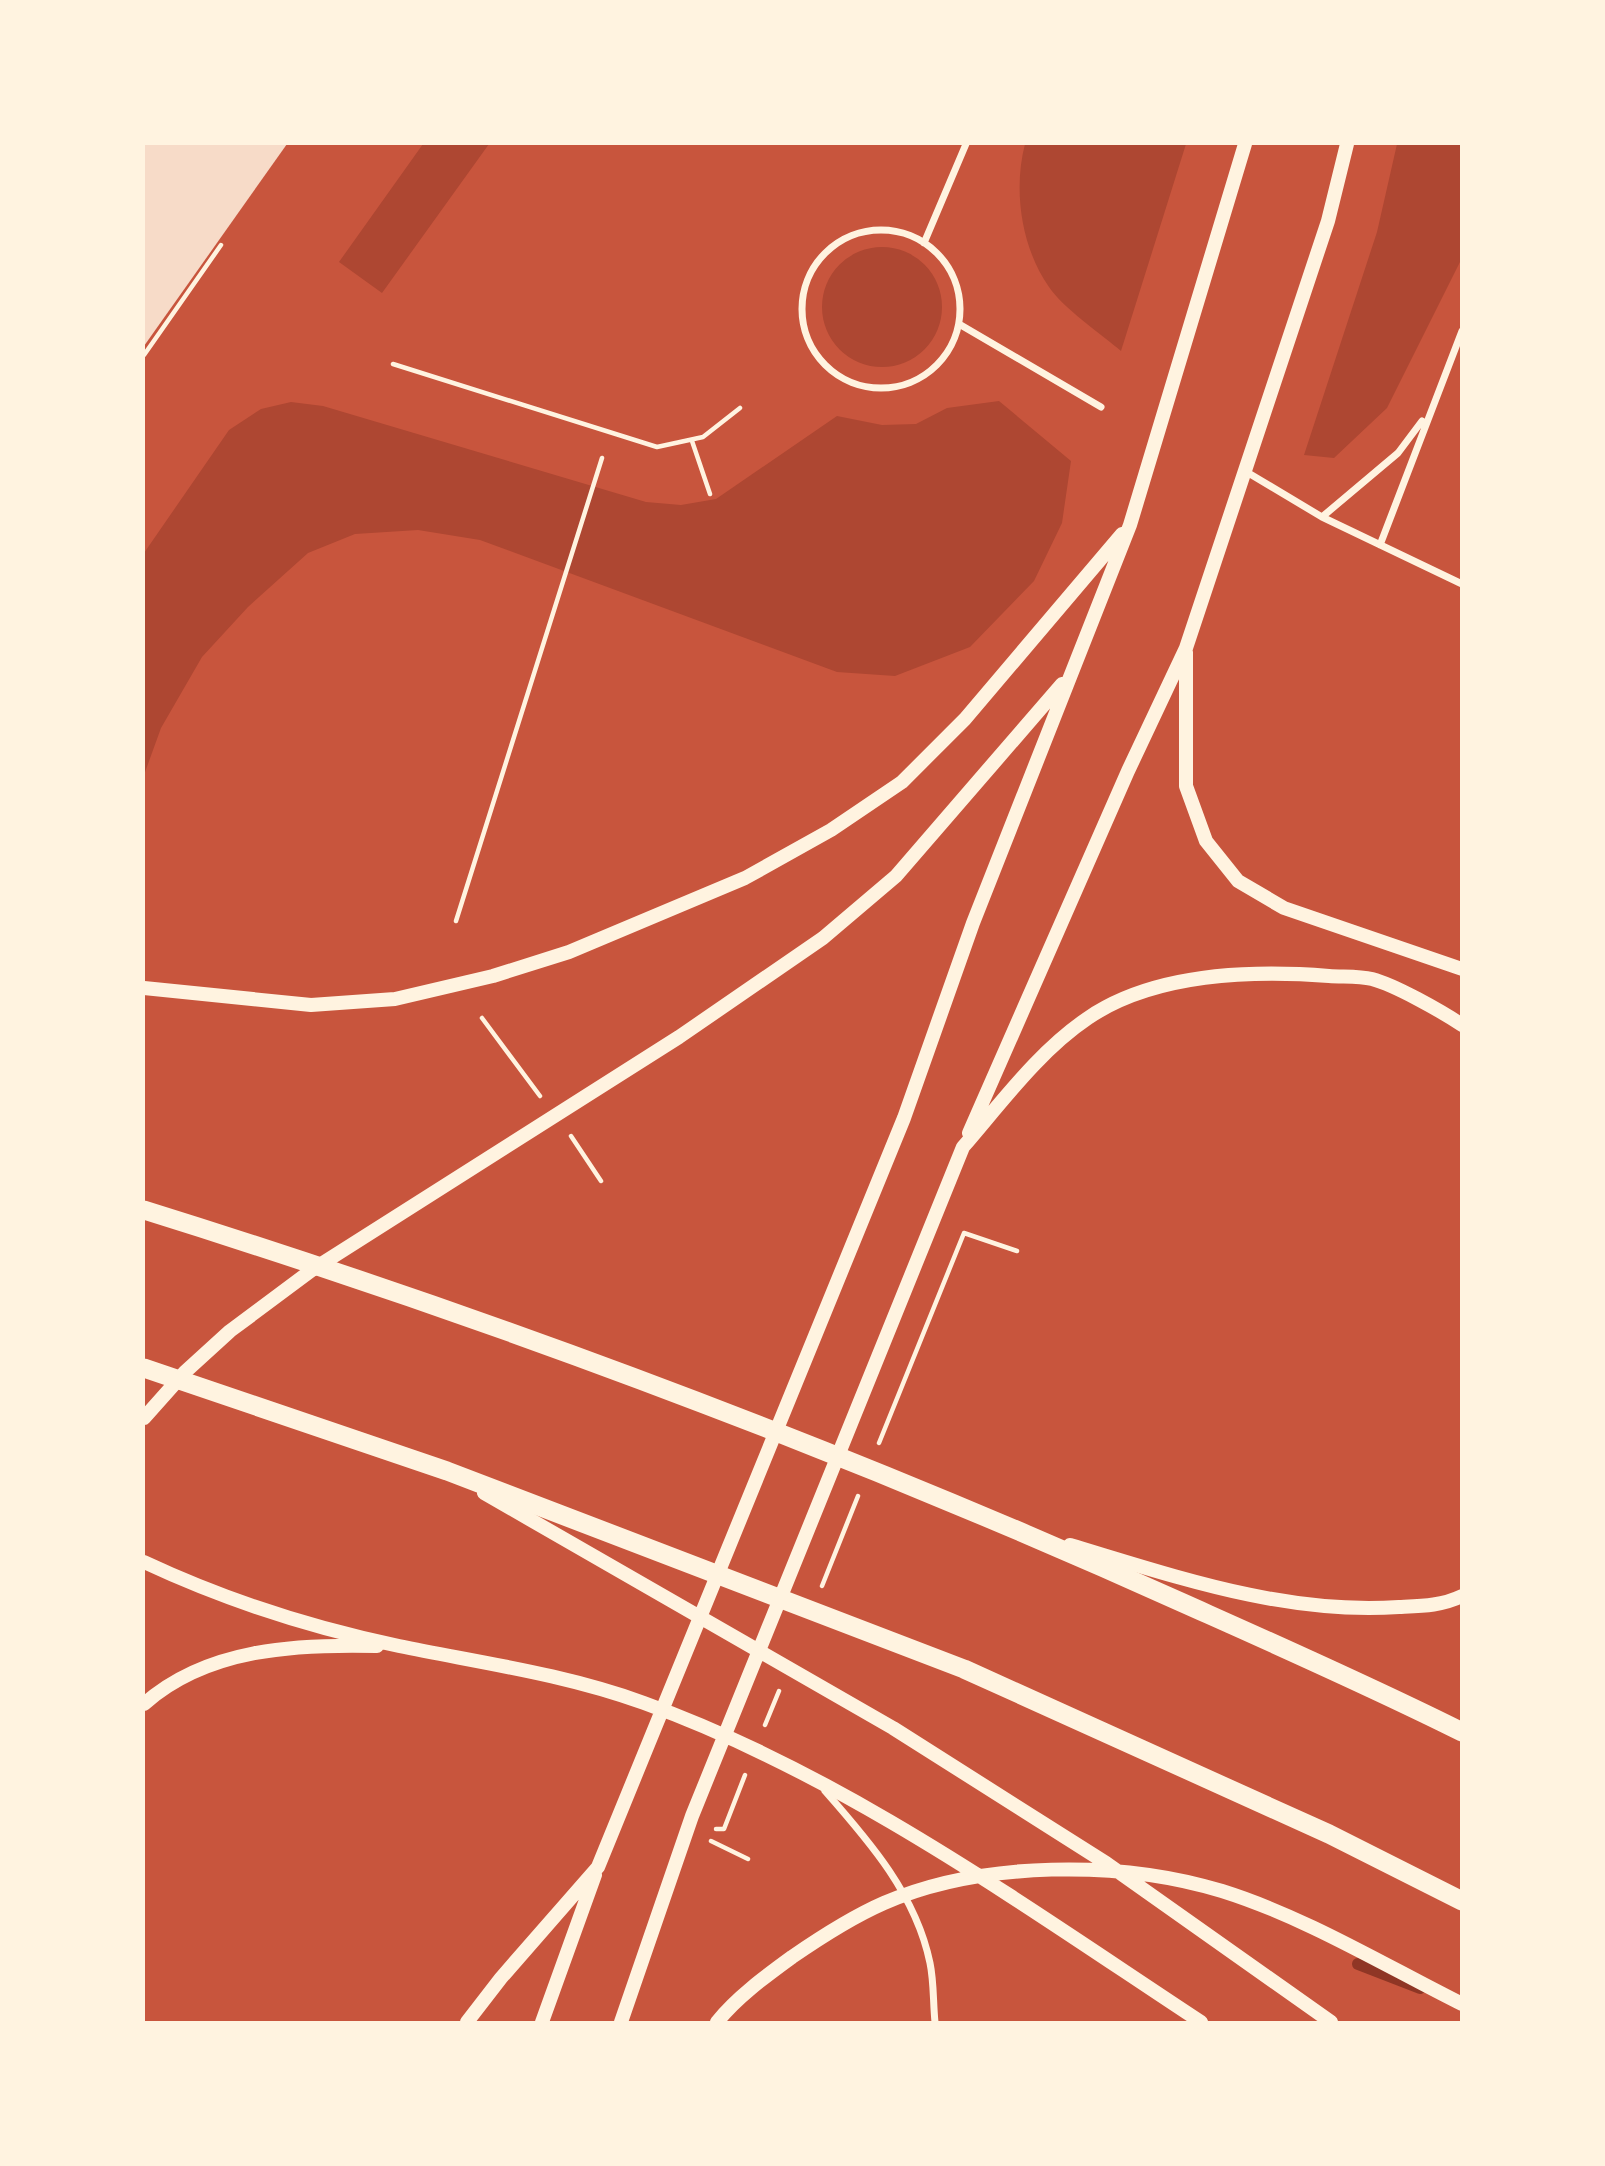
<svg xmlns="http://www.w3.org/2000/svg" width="1605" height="2166" viewBox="0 0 1605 2166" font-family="Barlow,sans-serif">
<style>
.green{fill:#ae4732}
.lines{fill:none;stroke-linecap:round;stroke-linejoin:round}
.stream{stroke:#8f3625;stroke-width:12}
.building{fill:#f7dbc8}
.path{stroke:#fff3e0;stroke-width:4.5}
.minor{stroke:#fff3e0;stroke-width:7}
.secondary{stroke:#fff3e0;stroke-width:14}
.trunk{stroke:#fff3e0;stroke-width:19}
</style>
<rect width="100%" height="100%" fill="#c8553d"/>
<path class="green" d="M 423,144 L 489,144 L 382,293 L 339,262 Z
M 1025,144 L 1186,144 L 1121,351 C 1102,335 1062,307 1049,287 C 1021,247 1013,190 1025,144 Z
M 1397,144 L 1461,144 L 1461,260 L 1387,408 L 1334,458 L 1304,455 L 1377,232 Z
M822 307a60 60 0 1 1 120 0a60 60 0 1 1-120 0Z
M 999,401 L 1071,461 L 1062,523 L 1034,581 L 970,647 L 895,676 L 837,672 L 480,540 L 418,530 L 355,534 L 308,553 L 248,607 L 202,657 L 161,728 L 144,775 L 144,553 L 229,430 L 261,409 L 291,402 L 323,406 L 646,502 L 681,505 L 716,499 L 837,416 L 882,425 L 916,424 L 947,408 Z"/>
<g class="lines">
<path class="stream" d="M 1358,1964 L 1420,1988"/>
</g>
<path class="building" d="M 144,144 L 287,144 L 144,346 Z"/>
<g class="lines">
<path class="path" d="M 144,355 L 221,245
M 393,364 L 657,447 L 703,437 L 740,408
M 692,441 L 710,494
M 456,921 L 602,458
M 482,1018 L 540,1096
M 571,1136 L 601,1181
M 879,1443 L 964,1233 L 1017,1251
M 822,1586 L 858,1496
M 765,1725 L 779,1691
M 716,1829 L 724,1829 L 745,1775
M 711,1841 L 748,1859"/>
<path class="minor" d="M802 309a79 79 0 1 1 158 0a79 79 0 1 1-158 0Z
M 924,243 L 966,144
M 959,324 L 1101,407
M 1250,474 L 1322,517 L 1462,584
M 1322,517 L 1398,453 L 1422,421
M 1380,545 L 1462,331
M 825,1791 C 870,1842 916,1895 930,1963 C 934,1982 933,2003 935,2022"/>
<path class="secondary" d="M 1186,652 L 1186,786 L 1206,841 L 1238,881 L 1284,908 L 1462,969
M 144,988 L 311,1005 L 395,999 L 493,976 L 569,952 L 745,878 L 831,830 L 902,782 L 965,719 L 1122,534
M 969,1133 L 1128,771 L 1186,648 L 1328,221 L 1347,144
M 144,1418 L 185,1372 L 230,1331 L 312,1270 L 679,1037 L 823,938 L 896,876 L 1062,684
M 484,1493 L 893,1728 L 1106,1863 L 1331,2022
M 1070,1545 C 1177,1577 1286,1615 1399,1607 C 1422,1606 1441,1606 1462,1596
M 144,1562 C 223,1599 313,1628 399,1646 C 482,1663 564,1674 644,1703 C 842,1774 1026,1907 1201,2022
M 144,1704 C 207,1648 297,1644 377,1646
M 467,2022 L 501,1978 L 598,1867 L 904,1118 L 973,923 L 1130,525 L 1245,144
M 542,2022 L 595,1875
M 621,2022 L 692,1816 L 963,1147 C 1002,1102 1039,1051 1088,1018 C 1154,973 1253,970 1329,976 C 1343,977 1359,976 1372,979 C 1395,985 1441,1011 1462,1025
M 717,2022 C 737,1997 766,1976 792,1957 C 821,1937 852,1917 884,1903 C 981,1861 1121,1860 1222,1891 C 1305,1917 1384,1965 1462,2004"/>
<path class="trunk" d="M 144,1210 C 497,1320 845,1451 1183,1603 C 1277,1645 1370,1686 1462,1732
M 144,1368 L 447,1471 L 964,1669 L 1329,1834 L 1462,1901"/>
</g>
<rect width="1605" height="2166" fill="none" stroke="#fff3e0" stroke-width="290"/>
</svg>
